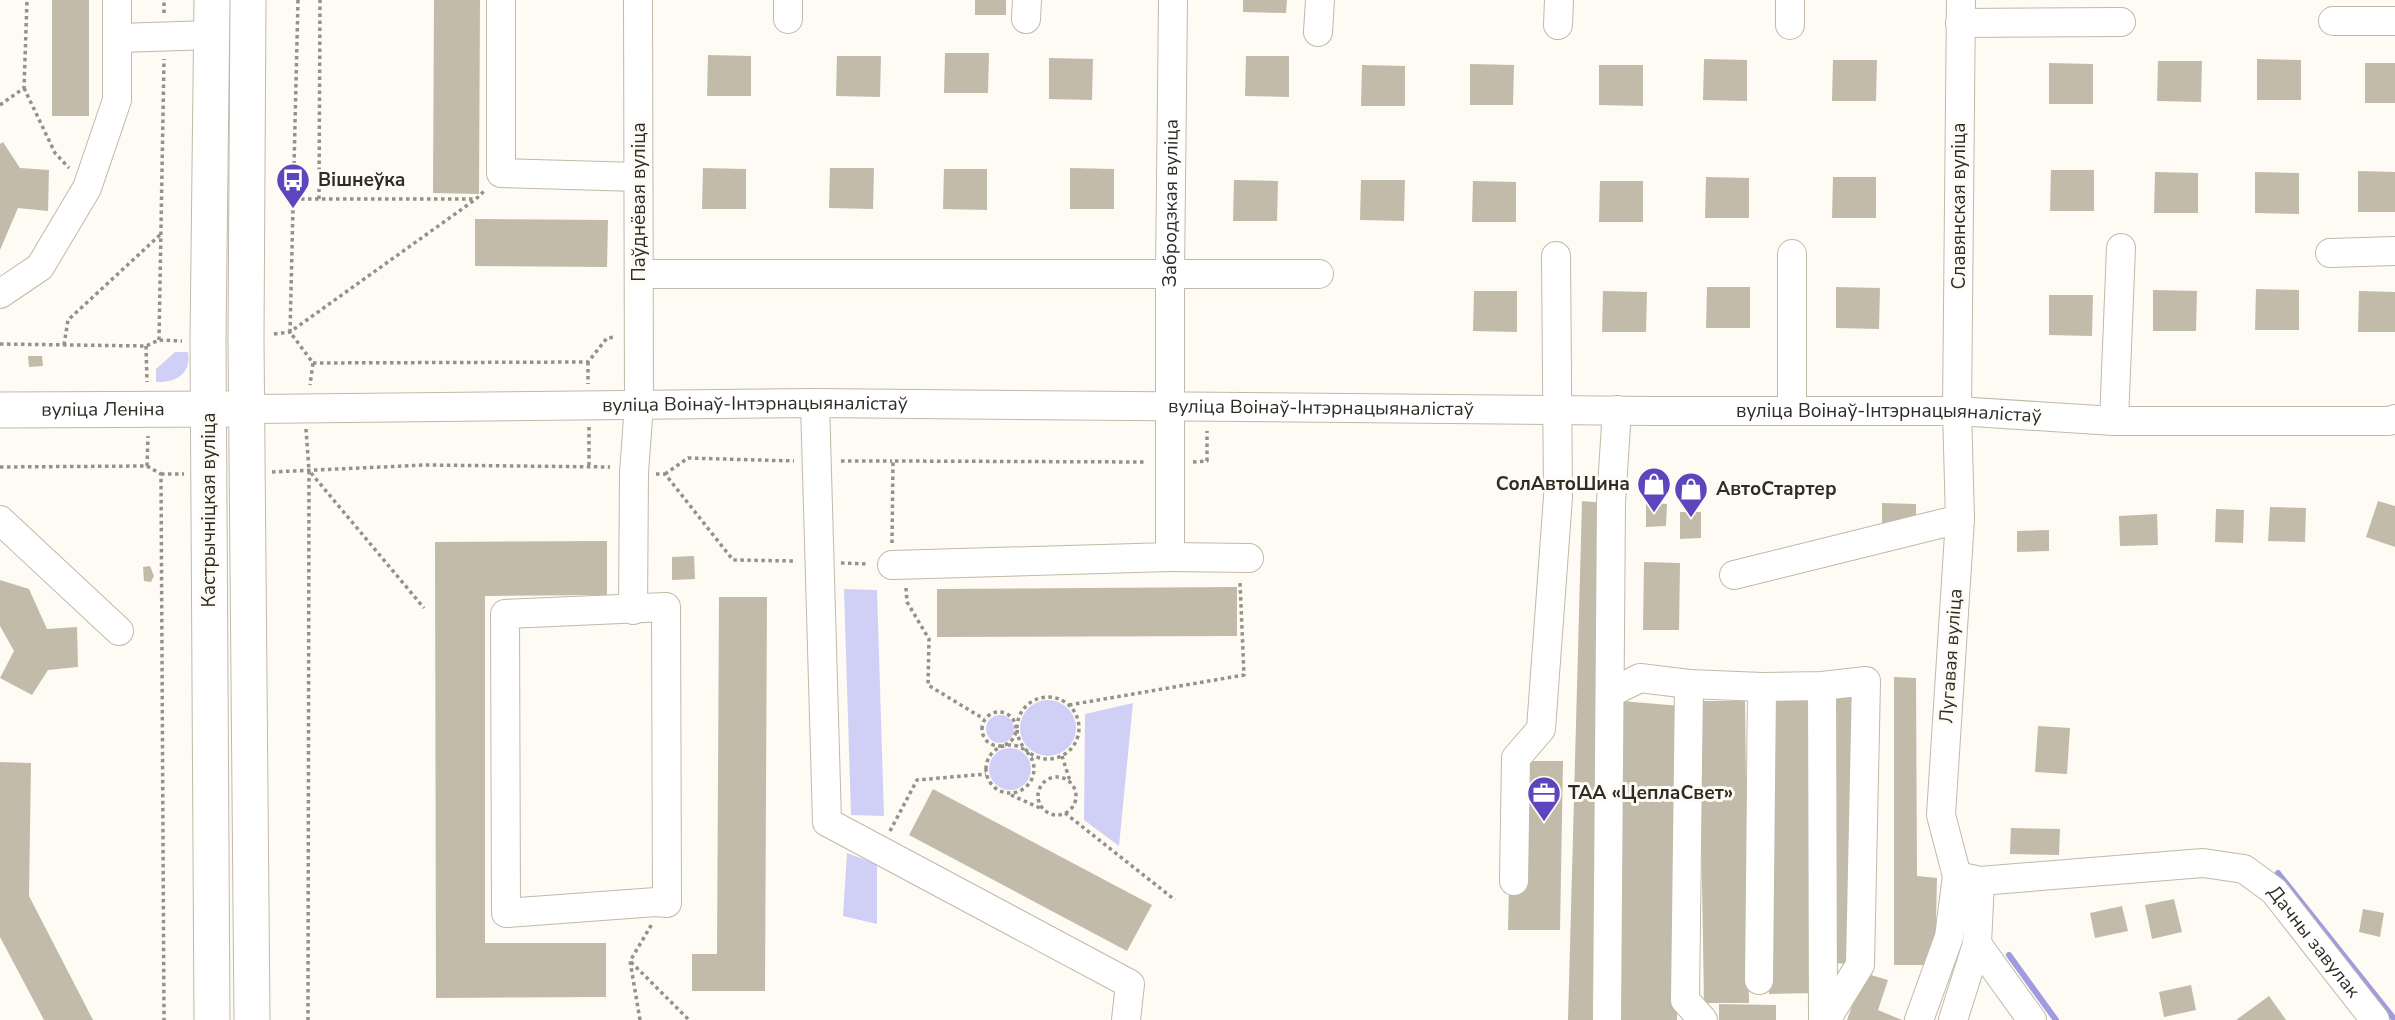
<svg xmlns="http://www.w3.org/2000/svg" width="2395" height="1020" viewBox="0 0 2395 1020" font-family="'Nunito Sans',sans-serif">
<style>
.green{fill:#d0d0f7}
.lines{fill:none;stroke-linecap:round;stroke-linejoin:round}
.stream{stroke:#9e9be0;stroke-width:6}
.building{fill:#c3bbaa}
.minor-casing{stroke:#c1b9a9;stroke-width:30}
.major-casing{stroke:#c1b9a9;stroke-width:37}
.path{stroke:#94918a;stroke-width:3.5;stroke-dasharray:3.5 3.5;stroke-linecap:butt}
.minor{stroke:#fff;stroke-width:28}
.major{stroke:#fff;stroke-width:35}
.labels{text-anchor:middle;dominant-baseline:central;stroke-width:6;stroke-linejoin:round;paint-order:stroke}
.poi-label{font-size:19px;font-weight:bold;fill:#2f2b25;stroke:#fefbf4;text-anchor:start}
.street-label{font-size:19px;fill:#2f2b25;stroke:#fefbf4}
</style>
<rect width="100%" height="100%" fill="#fefbf4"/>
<path class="green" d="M 175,352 L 188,352 C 192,374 175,383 156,382 L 156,369 Z
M 844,589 L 877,590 L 884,816 L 851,815 Z
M1020 728a28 28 0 1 1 56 0a28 28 0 1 1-56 0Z
M 1133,703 L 1119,846 L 1084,820 L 1085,714 Z
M986 729a14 14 0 1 1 28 0a14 14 0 1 1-28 0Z
M989 769a21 21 0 1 1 42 0a21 21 0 1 1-42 0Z
M 847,853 L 877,864 L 877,924 L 843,916 Z"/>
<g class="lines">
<path class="stream" d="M 2278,873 L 2395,1020
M 2009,955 L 2056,1020"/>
</g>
<path class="building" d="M 52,0 L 89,0 L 89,116 L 52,116 Z
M 434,0 L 480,0 L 479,194 L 433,193 Z
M 975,0 L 1006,0 L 1006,15 L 975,15 Z
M 1243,0 L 1287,0 L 1286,13 L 1243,12 Z
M 945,53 L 989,53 L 988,93 L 944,93 Z
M 708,55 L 751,56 L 751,96 L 707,96 Z
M 837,56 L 881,56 L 880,97 L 836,96 Z
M 1246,56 L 1289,56 L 1289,97 L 1245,96 Z
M 1049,58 L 1093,59 L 1092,100 L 1049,99 Z
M 1704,59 L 1747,60 L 1747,101 L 1703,100 Z
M 2257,59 L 2301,60 L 2301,100 L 2257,100 Z
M 1833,60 L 1877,60 L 1876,101 L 1832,101 Z
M 2158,61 L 2202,61 L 2201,102 L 2157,101 Z
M 2049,63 L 2093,64 L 2093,104 L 2049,104 Z
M 2365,63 L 2395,63 L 2395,103 L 2365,103 Z
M 1470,64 L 1514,65 L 1513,105 L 1470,105 Z
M 1362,65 L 1405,66 L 1405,106 L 1361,106 Z
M 1599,65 L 1643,65 L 1643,106 L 1599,105 Z
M 3,142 L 20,168 L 49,170 L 48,211 L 18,208 L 0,250 L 0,144 Z
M 703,168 L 746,169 L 746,209 L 702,209 Z
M 830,168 L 874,168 L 873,209 L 829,208 Z
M 1070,168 L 1114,169 L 1114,209 L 1070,209 Z
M 944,169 L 987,169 L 987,210 L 943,209 Z
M 2051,170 L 2094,170 L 2094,211 L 2050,211 Z
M 2358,171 L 2395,172 L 2395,212 L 2358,212 Z
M 2155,172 L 2198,173 L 2198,213 L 2154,213 Z
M 2255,172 L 2299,173 L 2299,214 L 2255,213 Z
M 1706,177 L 1749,178 L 1749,218 L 1705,218 Z
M 1833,177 L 1876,177 L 1876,218 L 1832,218 Z
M 1234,180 L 1278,181 L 1277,221 L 1233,221 Z
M 1361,180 L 1405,180 L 1404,221 L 1360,220 Z
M 1473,181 L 1516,182 L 1516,222 L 1472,222 Z
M 1600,181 L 1643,181 L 1643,222 L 1599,222 Z
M 475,219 L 608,220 L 607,267 L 475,266 Z
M 1707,287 L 1750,287 L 1750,328 L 1706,328 Z
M 1836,287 L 1880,288 L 1879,329 L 1836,328 Z
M 2256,289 L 2299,290 L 2299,330 L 2255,330 Z
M 2153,290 L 2197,291 L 2196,331 L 2153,331 Z
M 1474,291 L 1517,291 L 1517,332 L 1473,331 Z
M 1603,291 L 1647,292 L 1646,332 L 1602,332 Z
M 2359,291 L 2395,292 L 2395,332 L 2358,332 Z
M 2049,295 L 2093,295 L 2092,336 L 2049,335 Z
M 28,356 L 42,356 L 43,366 L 29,367 Z
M 1582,501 L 1604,503 L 1592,1020 L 1568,1020 Z
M 2378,501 L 2395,506 L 2395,547 L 2366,537 Z
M 1646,503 L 1667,504 L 1666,526 L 1646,527 Z
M 1882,503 L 1916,504 L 1916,524 L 1882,523 Z
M 2270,507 L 2306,508 L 2305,542 L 2268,541 Z
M 2216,509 L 2244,510 L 2243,543 L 2215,542 Z
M 1680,512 L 1701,512 L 1701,538 L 1680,539 Z
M 2157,514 L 2158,545 L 2120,546 L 2119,516 Z
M 2049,530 L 2049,551 L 2017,552 L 2017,531 Z
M 607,541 L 607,595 L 485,596 L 485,943 L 606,943 L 606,997 L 436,998 L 435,542 Z
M 694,556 L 695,579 L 672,580 L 672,557 Z
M 1644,562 L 1680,563 L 1679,630 L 1643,630 Z
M 150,566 L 154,576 L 151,582 L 144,581 L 143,567 Z
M 0,580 L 29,589 L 47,629 L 77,627 L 78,667 L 48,670 L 32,695 L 0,678 L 14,651 L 0,626 Z
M 1237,587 L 1237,636 L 937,637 L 937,589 Z
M 719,597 L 767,597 L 765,991 L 692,991 L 692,954 L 717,954 Z
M 1894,677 L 1916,678 L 1917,876 L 1937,878 L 1935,965 L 1894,965 Z
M 1829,694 L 1857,694 L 1851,964 L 1829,963 Z
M 1766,697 L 1817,697 L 1815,993 L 1769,994 Z
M 1622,701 L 1680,706 L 1677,1020 L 1616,1020 Z
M 1699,701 L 1745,701 L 1749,1003 L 1704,1003 Z
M 2038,726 L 2070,728 L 2067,774 L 2035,772 Z
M 1527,761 L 1563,761 L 1560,930 L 1508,930 L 1509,885 Z
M 0,762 L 31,763 L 29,896 L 93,1020 L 44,1020 L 0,937 Z
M 933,789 L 1152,905 L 1127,951 L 909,835 Z
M 2011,828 L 2060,829 L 2059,855 L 2010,854 Z
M 2174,899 L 2182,932 L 2152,939 L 2145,905 Z
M 2122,906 L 2128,931 L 2095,938 L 2090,913 Z
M 2363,909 L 2384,913 L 2380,937 L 2359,932 Z
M 1864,973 L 1888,980 L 1878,1010 L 1902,1020 L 1847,1020 Z
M 2191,985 L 2196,1010 L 2164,1017 L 2159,992 Z
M 2269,996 L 2286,1020 L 2236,1020 Z
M 1719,1004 L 1776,1005 L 1776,1020 L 1719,1020 Z"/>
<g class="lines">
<g class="minor-casing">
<g id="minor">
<path d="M 501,0 L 501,173 L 638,177"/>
<path id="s1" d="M 1961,0 L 1957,411 L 1960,519 L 1941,815 L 1957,876 L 1980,881 L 2203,863 L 2244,869 L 2274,891 L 2375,1020"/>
<path d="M 788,19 L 788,0"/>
<path d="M 1026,19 L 1027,0"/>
<path d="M 2333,21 L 2395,21"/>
<path d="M 1960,23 L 2121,22"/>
<path d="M 1558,25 L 1559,0"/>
<path d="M 1790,25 L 1790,0"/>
<path d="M 1318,32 L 1320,0"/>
<path d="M 118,38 L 212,35"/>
<path d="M 2330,253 L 2395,251"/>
<path d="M 1792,254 L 1792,411"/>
<path d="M 639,274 L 1319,274"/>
<path d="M 0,294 L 40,267 L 87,188 L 117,100 L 117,0"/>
<path d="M 815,403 L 827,822 L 1130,984 L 1126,1020"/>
<path id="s2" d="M 247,409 L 815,403 L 1652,411 L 1957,411 L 2114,421 L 2389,421 L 2395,419"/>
<path d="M 2114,421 L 2121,248"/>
<path d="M 0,520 L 119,631"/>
<path d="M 1170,557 L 1249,558"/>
<path id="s3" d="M 892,565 L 1170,557 L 1170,275 L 1173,0"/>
<path d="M 1734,575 L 1960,519"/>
<path d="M 666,607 L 667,903 L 656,902 L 506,913 L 505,614 Z"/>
<path d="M 633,610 L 634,473 L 639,404 L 638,0"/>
<path d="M 1689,684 L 1685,1000 L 1703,1020"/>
<path d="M 1822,686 L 1823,1020"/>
<path d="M 1610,693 L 1640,678 L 1689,684 L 1762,687 L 1822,686 L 1866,681 L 1860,965 L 1826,1020"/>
<path d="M 1514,881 L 1516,758 L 1541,729 L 1558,497 L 1556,256"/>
<path d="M 1977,944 L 2032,1020"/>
<path d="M 1759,980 L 1762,687"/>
<path d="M 1607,1020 L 1611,502 L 1617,410"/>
<path d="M 1919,1020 L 1949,937 L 1957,876"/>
<path d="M 1953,1020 L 1977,944 L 1980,881"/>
</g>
</g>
<g class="major-casing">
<g id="major">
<path d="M 248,0 L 246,339 L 252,1020"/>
<path id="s4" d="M 0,410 L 229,409"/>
<path d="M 212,1020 L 208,340 L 212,0"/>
</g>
</g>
<path class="path" d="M 298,0 L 290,332 L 313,363 L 310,385
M 164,13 L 164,0
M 24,88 L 55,153 L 69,168
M 0,105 L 24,88 L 27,0
M 294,199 L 474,199
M 319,199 L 320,0
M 274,334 L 290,332 L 476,199 L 485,190
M 159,340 L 164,59
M 0,344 L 146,346 L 159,340 L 182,341
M 64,345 L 68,320 L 161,234
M 146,346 L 147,382
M 588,362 L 588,384
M 313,363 L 588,362 L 607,338 L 615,337
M 589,427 L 589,465
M 306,429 L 309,471 L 308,1020
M 841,461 L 892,461
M 1193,462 L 1207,461 L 1207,431
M 147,466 L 148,436
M 0,467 L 147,466 L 161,474 L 164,1020
M 272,472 L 425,465 L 610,467
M 311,473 L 424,608
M 161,474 L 184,474
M 656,474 L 665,474 L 733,560 L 795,561
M 665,474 L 688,458 L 794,461
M 892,543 L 893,461 L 1147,462
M 841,563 L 869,564
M 906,588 L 907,602 L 929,639 L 928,685 L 984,719
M1017 728a31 31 0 1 1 62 0a31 31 0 1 1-62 0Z
M 1069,705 L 1244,675 L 1240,582
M982 729a17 17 0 1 1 34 0a17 17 0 1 1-34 0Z
M986 769a24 24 0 1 1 48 0a24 24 0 1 1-48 0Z
M 1062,756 L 1070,781
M1038 796a19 19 0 1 1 38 0a19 19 0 1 1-38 0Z
M 1011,795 L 1042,809
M 1065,813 L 1175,900
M 890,831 L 917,780 L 986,774
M 631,962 L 689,1020
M 640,1020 L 630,961 L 652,924"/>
<use href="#minor" class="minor"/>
<use href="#major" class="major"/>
</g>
<defs>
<g id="bus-pin" transform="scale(1.75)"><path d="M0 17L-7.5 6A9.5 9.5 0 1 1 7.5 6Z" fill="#5b46be" stroke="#fefbf4"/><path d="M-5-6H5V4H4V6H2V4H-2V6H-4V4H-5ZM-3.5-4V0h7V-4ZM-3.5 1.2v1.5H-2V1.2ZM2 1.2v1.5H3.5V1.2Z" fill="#fff"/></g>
<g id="shop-pin" transform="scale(1.75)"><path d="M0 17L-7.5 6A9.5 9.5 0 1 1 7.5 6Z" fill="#5b46be" stroke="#fefbf4"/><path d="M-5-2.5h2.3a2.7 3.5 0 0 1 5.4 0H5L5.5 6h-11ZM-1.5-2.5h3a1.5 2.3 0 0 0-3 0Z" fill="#fff"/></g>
<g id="office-pin" transform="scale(1.75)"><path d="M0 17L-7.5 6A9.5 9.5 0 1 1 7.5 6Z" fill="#5b46be" stroke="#fefbf4"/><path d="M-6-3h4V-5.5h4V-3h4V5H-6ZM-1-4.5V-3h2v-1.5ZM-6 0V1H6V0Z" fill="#fff"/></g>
</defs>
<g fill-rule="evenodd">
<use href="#bus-pin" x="293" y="180"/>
<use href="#shop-pin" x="1654" y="484"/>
<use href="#shop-pin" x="1691" y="489"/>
<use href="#office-pin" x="1544" y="793"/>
</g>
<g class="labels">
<g class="poi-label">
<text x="318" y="180">Вішнеўка</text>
<text x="1630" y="484" text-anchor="end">СолАвтоШина</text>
<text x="1716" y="489">АвтоСтартер</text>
<text x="1568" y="793">ТАА «ЦеплаСвет»</text>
</g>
<g class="street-label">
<text transform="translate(639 202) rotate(-90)">Паўднёвая вуліца</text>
<text stroke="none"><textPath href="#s3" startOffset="632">Забродзкая вуліца</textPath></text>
<text transform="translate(1959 206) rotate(-90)">Славянская вуліца</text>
<text stroke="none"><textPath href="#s2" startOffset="508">вуліца Воінаў-Інтэрнацыяналістаў</textPath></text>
<text stroke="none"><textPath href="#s2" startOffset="1074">вуліца Воінаў-Інтэрнацыяналістаў</textPath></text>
<text stroke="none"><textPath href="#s4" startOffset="103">вуліца Леніна</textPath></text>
<text stroke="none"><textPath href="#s2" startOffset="1642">вуліца Воінаў-Інтэрнацыяналістаў</textPath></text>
<text transform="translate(209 510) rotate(-90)">Кастрычніцкая вуліца</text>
<text transform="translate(1951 656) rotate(-86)">Лугавая вуліца</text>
<text stroke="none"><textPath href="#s1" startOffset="1269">Дачны завулак</textPath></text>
</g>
</g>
</svg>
